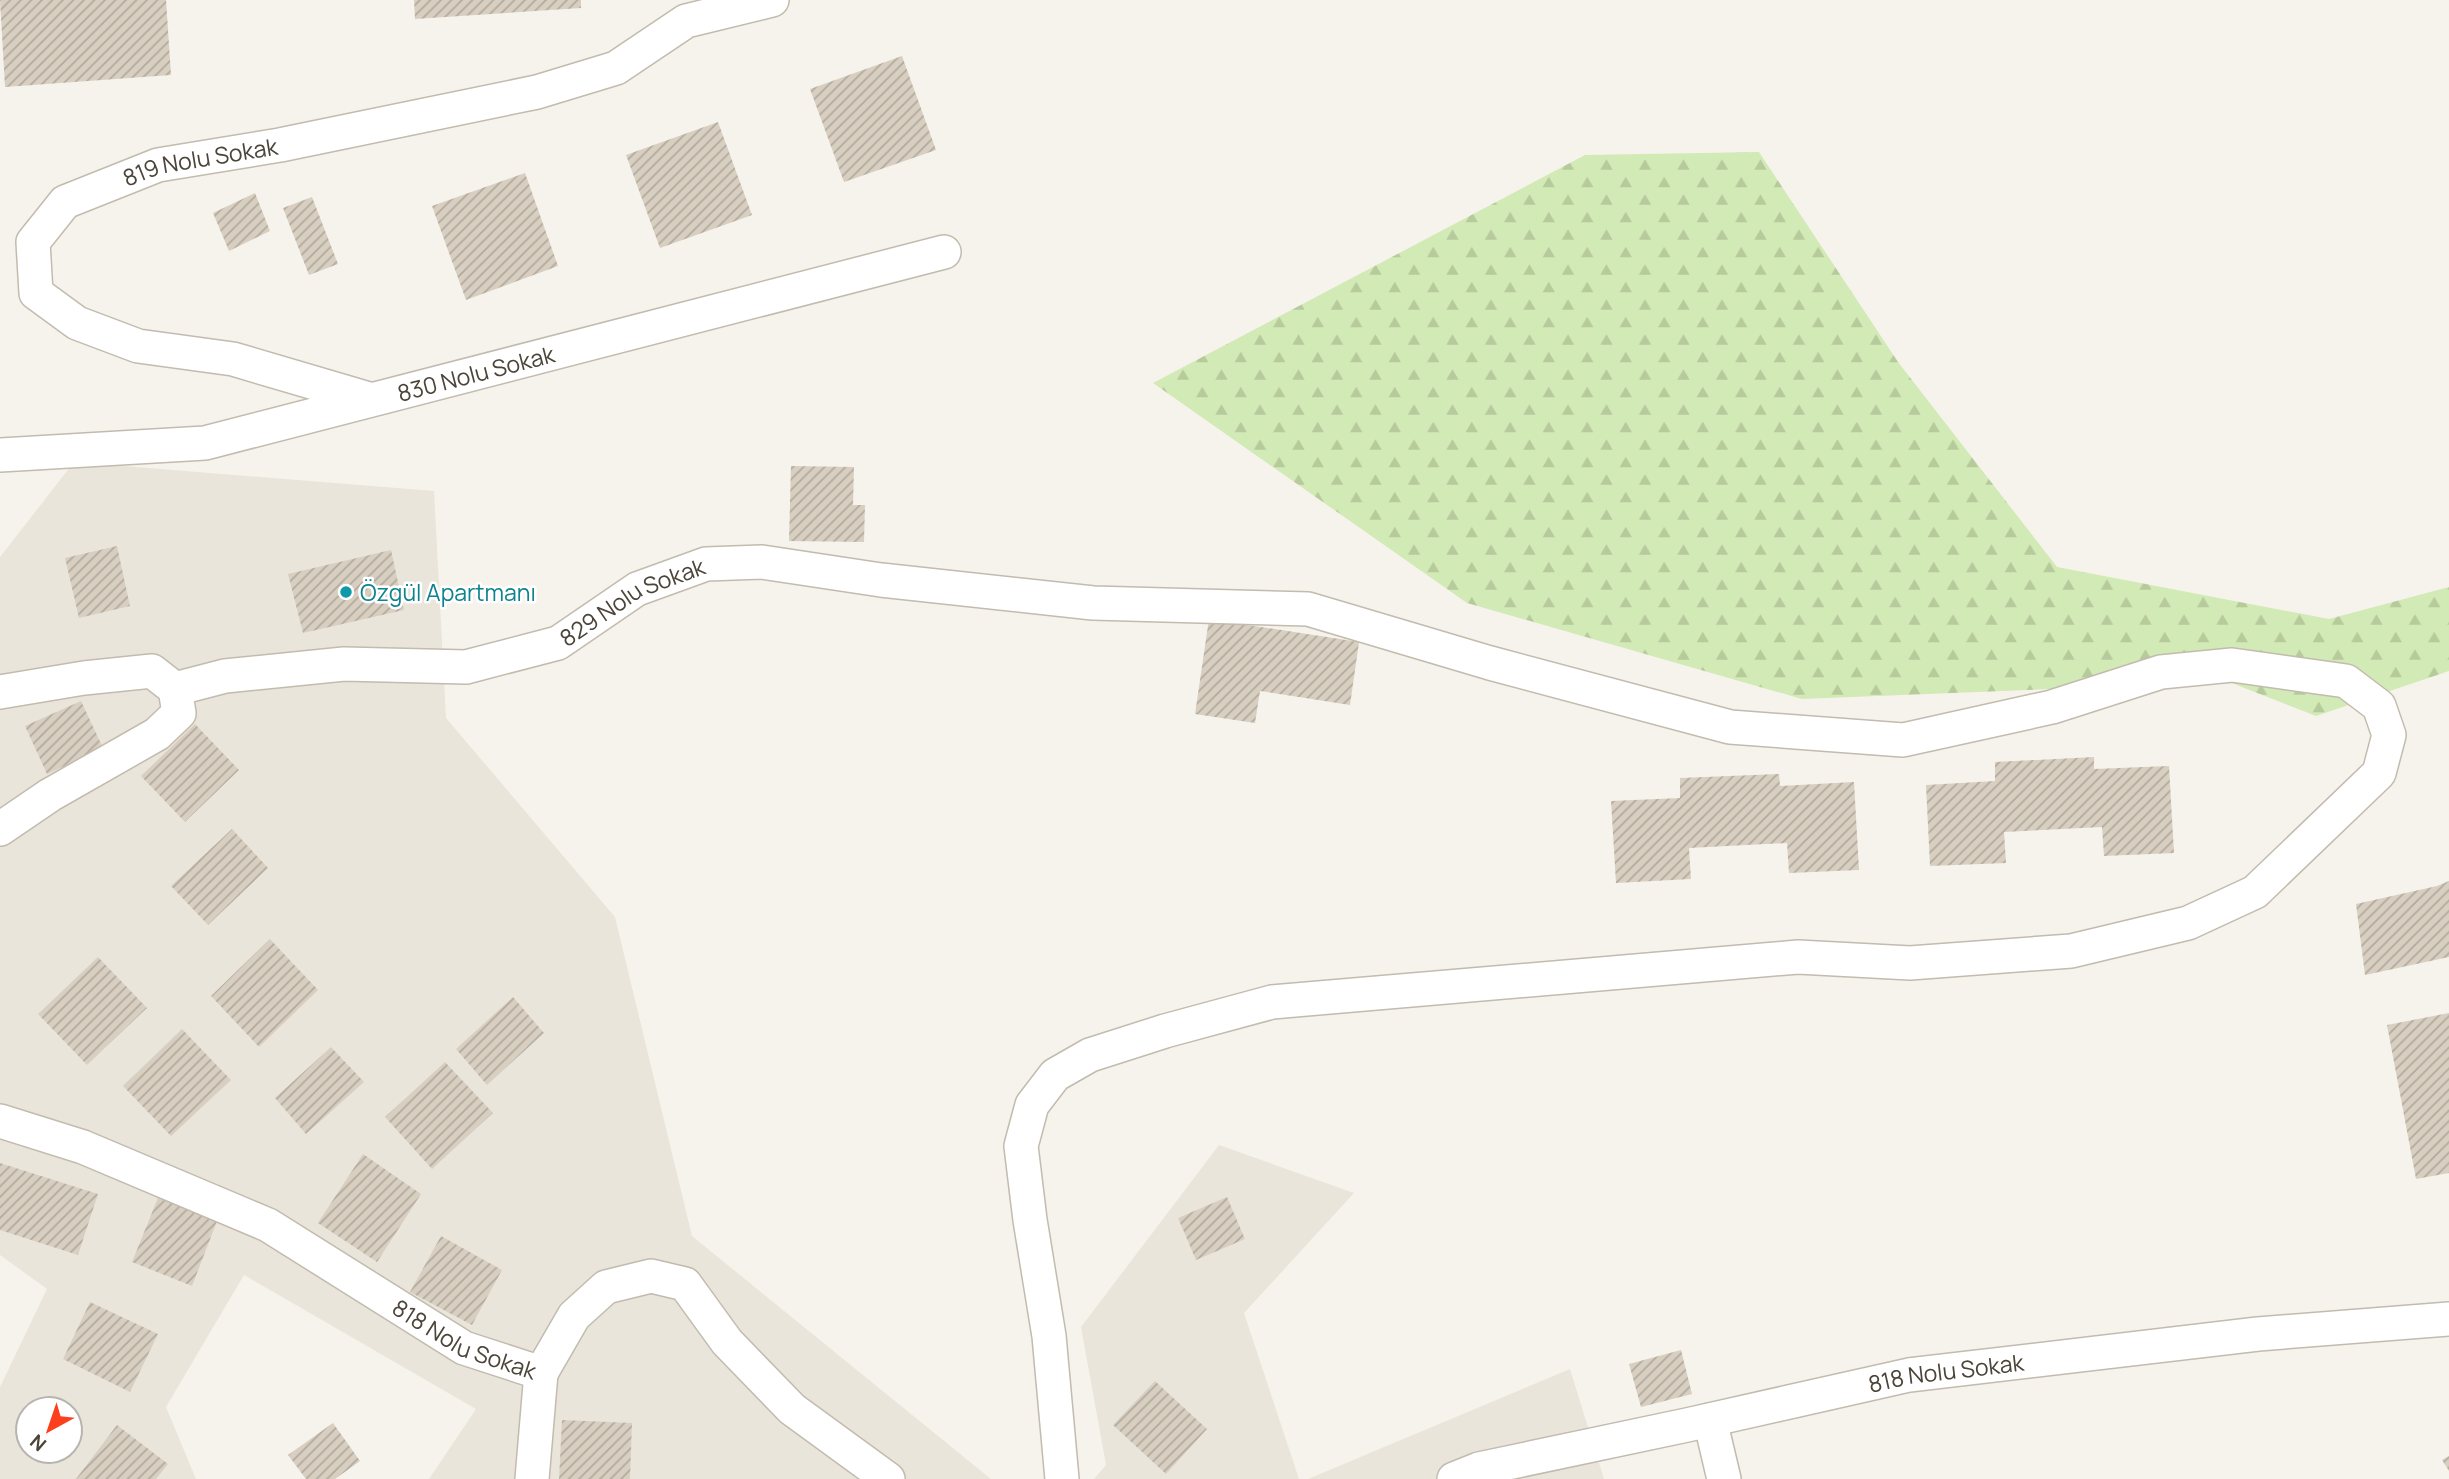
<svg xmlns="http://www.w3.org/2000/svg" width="2449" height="1479" viewBox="0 0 2449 1479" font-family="Manrope,sans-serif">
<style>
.residential{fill:#eae5da;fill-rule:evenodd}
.forest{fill:url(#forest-firs)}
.building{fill:url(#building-hatch)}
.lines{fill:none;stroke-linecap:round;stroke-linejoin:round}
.street-casing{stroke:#c2bbae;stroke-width:36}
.street{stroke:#fff;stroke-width:33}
.culture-dot{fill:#0f9aa8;stroke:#fff;stroke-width:2.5}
.labels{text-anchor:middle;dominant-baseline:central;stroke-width:5;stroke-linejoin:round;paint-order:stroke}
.street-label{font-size:23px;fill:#4b4439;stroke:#fff}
.culture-label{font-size:23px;fill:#0d838f;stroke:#fff;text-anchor:start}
</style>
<defs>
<pattern id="forest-firs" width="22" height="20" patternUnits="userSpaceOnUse" patternTransform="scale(1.75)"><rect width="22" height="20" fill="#d2eab5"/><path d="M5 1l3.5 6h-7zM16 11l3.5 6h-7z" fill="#b6ca9c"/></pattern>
<pattern id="building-hatch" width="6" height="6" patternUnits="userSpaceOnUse" patternTransform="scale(1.75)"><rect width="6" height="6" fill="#d8cfc1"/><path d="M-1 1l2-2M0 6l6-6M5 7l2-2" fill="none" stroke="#b1aa9e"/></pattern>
</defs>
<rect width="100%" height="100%" fill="#f6f3ec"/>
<path class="residential" d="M 74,462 L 434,491 L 446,718 L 615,917 L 692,1236 L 991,1479 L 429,1479 L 476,1409 L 244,1275 L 166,1407 L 196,1479 L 0,1479 L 0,1387 L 47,1289 L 0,1255 L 0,557 ZM 28,1409 L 70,1409 L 70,1451 L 28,1451 Z
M 1219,1145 L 1354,1193 L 1244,1313 L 1299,1479 L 1094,1479 L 1106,1465 L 1081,1327 Z
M 1570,1369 L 1604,1479 L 1308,1479 Z"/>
<path class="forest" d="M 1759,152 L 1898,362 L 2057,567 L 2329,619 L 2449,587 L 2449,671 L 2316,716 L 2229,682 L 1802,699 L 1467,603 L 1153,383 L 1585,155 Z"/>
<path class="building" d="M 0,0 L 166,0 L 171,75 L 5,87 Z
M 414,0 L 581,0 L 581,8 L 415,19 Z
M 902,56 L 936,150 L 844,182 L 810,89 Z
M 718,122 L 752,215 L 660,248 L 626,155 Z
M 525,173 L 558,266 L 466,300 L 432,206 Z
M 255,193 L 270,231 L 229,251 L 213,213 Z
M 312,197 L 338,264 L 309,275 L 283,208 Z
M 791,466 L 854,467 L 853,505 L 865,505 L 864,542 L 789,541 Z
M 117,546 L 130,606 L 79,618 L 65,558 Z
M 391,550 L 404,610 L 303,633 L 288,574 Z
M 1209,619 L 1359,642 L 1350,705 L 1260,691 L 1255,723 L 1195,714 Z
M 81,701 L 103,748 L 47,774 L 25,726 Z
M 195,724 L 239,770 L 185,822 L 141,776 Z
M 2094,757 L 2094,769 L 2169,766 L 2174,853 L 2104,856 L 2102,827 L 2004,832 L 2006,863 L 1930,866 L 1926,785 L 1995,781 L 1995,762 Z
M 1779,774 L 1780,786 L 1854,782 L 1859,870 L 1789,873 L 1787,843 L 1689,848 L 1691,879 L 1616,883 L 1611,801 L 1680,798 L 1680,778 Z
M 232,829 L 268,868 L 208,925 L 171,886 Z
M 2449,881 L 2449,957 L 2365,975 L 2356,904 L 2437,886 Z
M 270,939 L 318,990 L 259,1047 L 211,996 Z
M 98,957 L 147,1008 L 87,1065 L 38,1014 Z
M 513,997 L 544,1033 L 487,1085 L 456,1049 Z
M 2449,1013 L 2449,1173 L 2416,1179 L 2387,1025 Z
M 182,1029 L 231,1080 L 171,1136 L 123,1086 Z
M 331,1047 L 364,1082 L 306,1134 L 275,1098 Z
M 445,1062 L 493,1113 L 432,1169 L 385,1117 Z
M 363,1154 L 421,1194 L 377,1262 L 318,1223 Z
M 0,1163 L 98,1194 L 78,1255 L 0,1230 Z
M 160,1193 L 219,1216 L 192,1286 L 132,1262 Z
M 1227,1197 L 1245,1239 L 1196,1260 L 1178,1218 Z
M 441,1236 L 502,1270 L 472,1325 L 410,1292 Z
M 90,1302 L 158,1334 L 130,1392 L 63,1359 Z
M 1681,1350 L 1692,1394 L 1641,1407 L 1629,1364 Z
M 1155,1381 L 1207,1429 L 1166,1474 L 1113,1425 Z
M 562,1420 L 632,1423 L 630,1479 L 559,1479 Z
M 333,1423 L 360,1461 L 335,1479 L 306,1479 L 288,1455 Z
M 117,1425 L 168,1464 L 156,1479 L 76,1479 Z
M 2449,1456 L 2449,1471 L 2442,1460 Z"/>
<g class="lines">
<g class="street-casing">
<g id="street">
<path id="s1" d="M 369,399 L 233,359 L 138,346 L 77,323 L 36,293 L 33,242 L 65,202 L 158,165 L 280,145 L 537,92 L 616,68 L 686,21 L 772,0"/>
<path id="s2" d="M 0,455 L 205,443 L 944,252"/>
<path id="s3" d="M 175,689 L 225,676 L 344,664 L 466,667 L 558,643 L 637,589 L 706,564 L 762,562 L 881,580 L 1093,603 L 1308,609 L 1490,663 L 1730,727 L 1903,740 L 2052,707 L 2161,672 L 2232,665 L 2346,681 L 2379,706 L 2389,735 L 2379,773 L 2255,892 L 2188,923 L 2071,951 L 1910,963 L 1798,957 L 1272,1002 L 1165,1031 L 1090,1055 L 1055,1075 L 1032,1105 L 1021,1146 L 1030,1220 L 1049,1336 L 1062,1479"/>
<path d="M 0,692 L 84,678 L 152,671 L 175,689 L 179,713 L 157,734 L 50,795 L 0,829"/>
<path id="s4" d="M 0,1121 L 83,1147 L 268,1225 L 464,1348 L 541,1373 L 574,1316 L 606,1287 L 651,1276 L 685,1284 L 727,1342 L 792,1409 L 888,1479"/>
<path d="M 1710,1420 L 1724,1479"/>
<path d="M 532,1479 L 541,1373"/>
<path id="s5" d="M 1454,1479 L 1479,1469 L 1687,1425 L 1909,1375 L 2258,1334 L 2449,1319"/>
</g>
</g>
<use href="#street" class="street"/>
</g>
<circle class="culture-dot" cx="346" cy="592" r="7"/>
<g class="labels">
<g class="street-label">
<text stroke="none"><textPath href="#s1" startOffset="598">819 Nolu Sokak</textPath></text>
<text stroke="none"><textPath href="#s2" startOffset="485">830 Nolu Sokak</textPath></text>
<text stroke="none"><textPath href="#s3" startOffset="474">829 Nolu Sokak</textPath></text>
<text stroke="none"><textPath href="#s4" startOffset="516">818 Nolu Sokak</textPath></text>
<text stroke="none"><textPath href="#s5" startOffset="504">818 Nolu Sokak</textPath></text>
</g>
<g class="culture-label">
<text x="360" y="592">Özgül Apartmanı</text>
</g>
</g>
<g transform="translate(49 1430) rotate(220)"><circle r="33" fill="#ffffff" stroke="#b7b4b0" stroke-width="2"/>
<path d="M0-5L12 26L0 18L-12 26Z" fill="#fc3f1d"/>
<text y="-10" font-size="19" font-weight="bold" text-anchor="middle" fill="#4b4439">N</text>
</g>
</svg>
